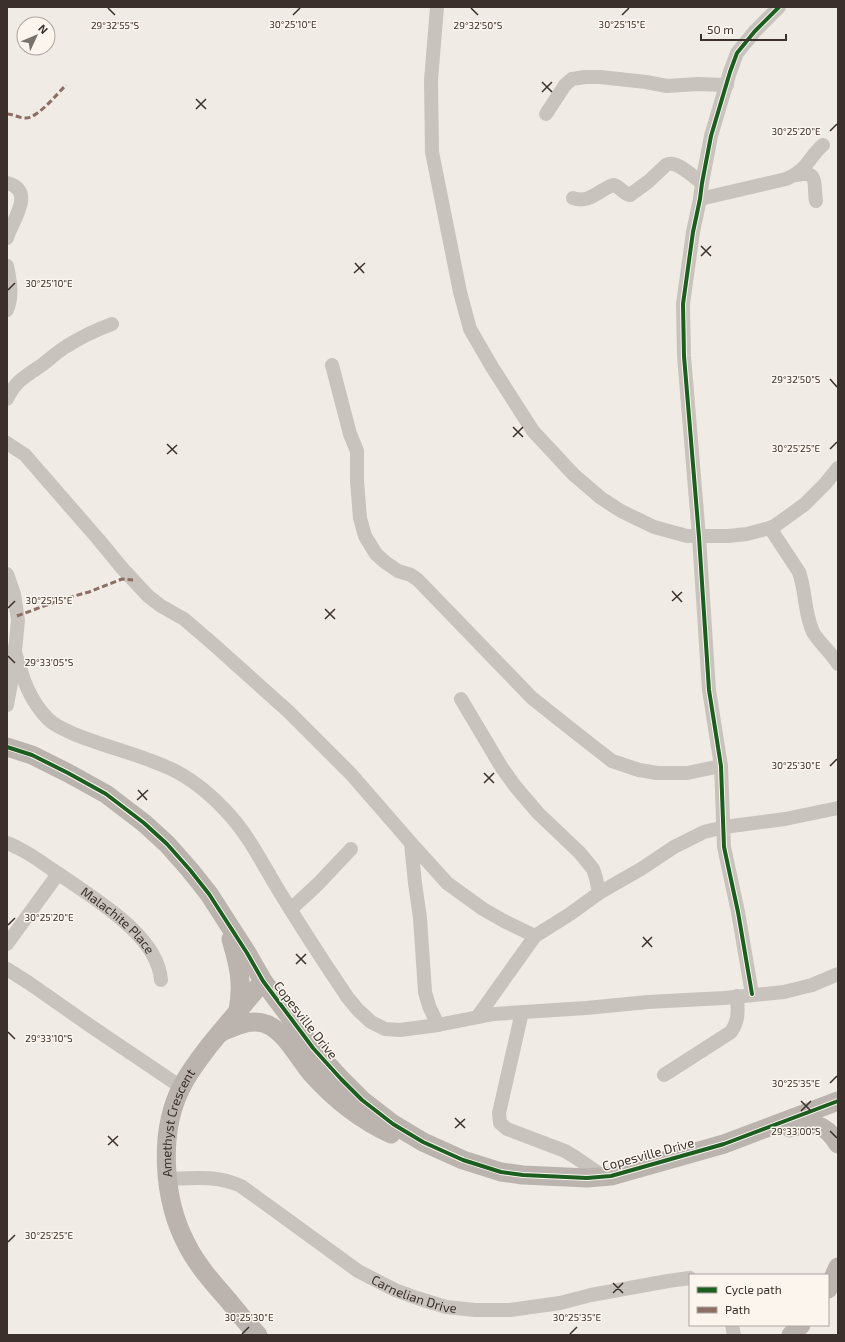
<svg xmlns="http://www.w3.org/2000/svg" width="845" height="1342" viewBox="0 0 845 1342" font-family="'Exo 2',sans-serif">
<style>
.lines{fill:none;stroke-linecap:round;stroke-linejoin:round}
.street{stroke:#c9c3be;stroke-width:14}
.secondary{stroke:#bab3ae;stroke-width:19}
.quiet{stroke:#8d6e63;stroke-width:3;stroke-dasharray:6 3;stroke-linecap:butt}
.cycleway-casing{stroke:#fbf5ee;stroke-width:6}
.cycleway{stroke:#1b5e20;stroke-width:4}
.ticks{fill:none;stroke:#3b302b;stroke-width:1.5}
.labels{text-anchor:middle;dominant-baseline:central;stroke-width:3;stroke-linejoin:round;paint-order:stroke}
.street-label{font-size:13px;fill:#3b302b;stroke:#fbf5ee}
.ticks-label{font-size:10px;text-anchor:middle;fill:#3b302b;stroke:#fbf5ee;stroke-width:3;stroke-linejoin:round;paint-order:stroke}
</style>
<rect width="100%" height="100%" fill="#f0ebe5"/>
<g class="lines">
<g class="street">
<path d="M 437,7 L 431,80 L 432,152 L 460,292 L 470,329 L 492,367 L 533,431 L 574,475 L 601,498 L 621,511 L 654,527 L 687,536 L 728,536 L 747,534 L 770,528 L 776,525 L 805,504 L 825,484 L 838,468"/>
<path d="M 546,114 L 565,85 L 572,79 L 585,77 L 600,77 L 646,82 L 667,86 L 698,84 L 727,85"/>
<path d="M 797,175 C 820,170 813,185 816,201"/>
<path d="M 7,183 C 37,191 11,222 7,238"/>
<path d="M 573,198 C 589,204 599,190 613,185 C 620,186 623,194 630,195 L 649,181 L 666,165 C 676,159 693,177 702,183"/>
<path d="M 700,199 L 786,179 C 808,170 808,158 823,145"/>
<path d="M 7,266 C 10,280 13,295 7,310"/>
<path d="M 332,365 L 350,434 L 357,451 L 357,481 L 360,518 L 365,536 L 376,554 L 385,562 L 398,571 L 411,575 L 418,580 L 532,698 L 571,729 L 612,761 L 639,770 L 657,773 L 687,773 L 721,766"/>
<path d="M 7,399 C 15,381 27,375 42,365 C 50,359 58,351 67,346 C 81,337 96,330 112,324"/>
<path d="M 7,443 L 25,455 L 99,540 L 122,568 L 148,596 L 161,606 L 184,619 L 212,643 L 289,712 L 351,774 L 411,843 L 447,883 L 483,909 L 504,921 L 535,936"/>
<path d="M 770,528 L 799,572 C 806,591 804,613 813,632 C 820,644 831,652 838,664"/>
<path d="M 7,574 L 14,594 L 18,620 L 13,672 L 7,705"/>
<path d="M 14,649 C 22,675 28,699 48,719 C 55,726 65,730 74,734 C 103,746 134,753 162,765 C 185,774 207,791 224,809 C 246,831 260,859 276,886 C 299,924 323,961 348,998 L 358,1010 L 371,1022 L 385,1029 L 400,1030 L 438,1025 L 494,1014 L 586,1008 L 648,1002 L 724,998 L 784,992 L 812,985 L 838,974"/>
<path d="M 461,699 L 502,768 L 515,786 L 538,813 L 580,853 L 593,869 L 596,878 L 599,893"/>
<path id="s1" d="M 7,843 C 11,844 14,846 18,848 C 33,855 45,865 59,874 C 93,898 158,935 161,980"/>
<path d="M 411,843 L 415,883 L 420,918 L 425,992 L 429,1006 L 438,1025"/>
<path d="M 291,909 L 318,884 L 351,849"/>
<path d="M 7,944 L 58,874"/>
<path d="M 7,969 L 29,983 L 92,1027 L 181,1087"/>
<path d="M 752,994 L 738,912 L 724,847 L 721,766 L 709,690 L 699,537 L 684,356 L 683,304 L 693,232 L 700,199 L 702,183 L 711,136 L 730,72 L 737,53 L 755,31 L 779,7"/>
<path d="M 522,1012 L 499,1113 L 500,1123 L 507,1129 L 565,1151 L 575,1157 L 604,1177"/>
<path d="M 478,1016 L 535,936 L 570,914 L 599,893 L 641,869 L 674,847 L 704,832 L 724,827 L 785,819 L 838,808"/>
<path d="M 664,1075 L 731,1032 C 739,1021 738,1010 737,996"/>
<path id="s2" d="M 167,1179 C 193,1178 217,1175 241,1186 L 358,1271 L 395,1290 L 417,1298 L 446,1307 L 475,1310 L 510,1310 L 560,1303 L 591,1295 L 668,1281 L 690,1278"/>
<path d="M 732,1325 L 734,1335"/>
</g>
<g class="secondary">
<path d="M 7,747 L 32,755 L 68,773 L 106,794 L 144,823 L 167,844 L 190,870 L 209,894 L 247,953 L 263,981 L 313,1048 L 341,1079 L 362,1100 L 393,1124 L 423,1142 L 463,1160 L 501,1172 L 523,1175 L 587,1178 L 611,1176 L 724,1144 L 838,1101"/>
<path d="M 231,939 C 239,966 243,983 238,1011"/>
<path d="M 222,1032 C 236,1026 251,1018 266,1024 C 285,1031 298,1058 311,1073 C 333,1098 361,1120 391,1134"/>
<path d="M 790,1128 C 813,1121 825,1123 838,1144"/>
<path d="M 828,1289 L 838,1267"/>
<path id="s3" d="M 258,1335 C 247,1324 238,1312 228,1300 C 213,1283 197,1265 187,1245 C 163,1200 158,1132 182,1086 C 189,1072 199,1059 209,1046 C 227,1024 245,1003 263,981"/>
<path d="M 791,1335 L 801,1325"/>
</g>
<path class="quiet" d="M 7,114 C 13,114 19,118 25,118 C 37,119 57,94 66,85
M 17,616 L 63,599 L 89,592 L 122,579 L 133,580"/>
<g class="cycleway-casing">
<path id="cycleway" d="M 7,747 L 32,755 L 68,773 L 106,794 L 144,823 L 167,844 L 190,870 L 209,894 L 247,953 L 263,981 L 313,1048 L 341,1079 L 362,1100 L 393,1124 L 423,1142 L 463,1160 L 501,1172 L 523,1175 L 587,1178 L 611,1176 L 724,1144 L 838,1101
M 752,994 L 738,912 L 724,847 L 721,766 L 709,690 L 699,537 L 684,356 L 683,304 L 693,232 L 700,199 L 702,183 L 711,136 L 730,72 L 737,53 L 755,31 L 779,7"/>
</g>
<use href="#cycleway" class="cycleway"/>
</g>
<path class="ticks" d="M 108,8 L 115,15M 471,8 L 478,15M 293,15 L 300,8M 622,15 L 629,8M 542,82 L 552,92M 542,92 L 552,82M 196,99 L 206,109M 196,109 L 206,99M 830,131 L 837,124M 701,246 L 711,256M 701,256 L 711,246M 355,263 L 364,273M 354,273 L 365,263M 8,290 L 15,283M 830,379 L 837,387M 513,427 L 523,437M 513,437 L 523,427M 167,444 L 177,454M 830,449 L 837,442M 167,454 L 177,445M 672,591 L 682,602M 672,601 L 682,592M 8,608 L 15,601M 325,609 L 335,619M 325,619 L 335,609M 8,656 L 15,663M 830,766 L 837,759M 484,773 L 494,783M 484,783 L 494,773M 138,790 L 147,800M 137,800 L 148,790M 8,925 L 15,918M 643,937 L 652,947M 642,947 L 652,937M 296,954 L 306,964M 296,964 L 306,954M 8,1032 L 15,1039M 830,1083 L 837,1076M 801,1101 L 811,1111M 801,1111 L 811,1101M 455,1118 L 465,1128M 455,1128 L 465,1119M 830,1131 L 837,1138M 108,1136 L 118,1146M 108,1145 L 118,1136M 8,1242 L 15,1235M 613,1283 L 623,1293M 613,1293 L 623,1283M 242,1334 L 249,1327M 570,1334 L 577,1327"/>
<g class="labels">
<g class="street-label">
<text stroke="none"><textPath href="#s1" startOffset="136">Malachite Place</textPath></text>
<text transform="translate(306 1020) rotate(52)">Copesville Drive</text>
<text stroke="none"><textPath href="#s3" startOffset="242">Amethyst Crescent</textPath></text>
<text transform="translate(648 1154) rotate(-15)">Copesville Drive</text>
<text stroke="none"><textPath href="#s2" startOffset="281">Carnelian Drive</textPath></text>
</g>
</g>
<g class="ticks-label">
<text x="293" y="28">30°25'10"E</text>
<text x="622" y="28">30°25'15"E</text>
<text x="115" y="29">29°32'55"S</text>
<text x="478" y="29">29°32'50"S</text>
<text x="796" y="135">30°25'20"E</text>
<text x="49" y="287">30°25'10"E</text>
<text x="796" y="383">29°32'50"S</text>
<text x="796" y="452">30°25'25"E</text>
<text x="49" y="604">30°25'15"E</text>
<text x="49" y="666">29°33'05"S</text>
<text x="796" y="769">30°25'30"E</text>
<text x="49" y="921">30°25'20"E</text>
<text x="49" y="1042">29°33'10"S</text>
<text x="796" y="1087">30°25'35"E</text>
<text x="796" y="1135">29°33'00"S</text>
<text x="49" y="1239">30°25'25"E</text>
<text x="249" y="1321">30°25'30"E</text>
<text x="577" y="1321">30°25'35"E</text>
</g>
<rect width="845" height="1342" fill="none" stroke="#3b302b" stroke-width="16"/>
<rect x="689" y="1274" width="140" height="52" fill="#fbf5ee" stroke="#aea6a0"/>
<rect x="697" y="1287" width="20" height="6" fill="#1b5e20" stroke="#aea6a0"/>
<text x="725" y="1294" font-size="12" fill="#3b302b">Cycle path</text>
<rect x="697" y="1307" width="20" height="6" fill="#8d6e63" stroke="#aea6a0"/>
<text x="725" y="1314" font-size="12" fill="#3b302b">Path</text>
<g transform="translate(36 36) rotate(46)"><circle r="19" fill="#fbf5ee" stroke="#aea6a0"/>
<path d="M0-3L7 15L0 10L-7 15Z" fill="#7a716c"/>
<text y="-6" font-size="11" font-weight="bold" text-anchor="middle" fill="#3b302b">N</text>
</g>
<path d="M701 34v6h85v-6" fill="none" stroke="#3b302b" stroke-width="2"/>
<text x="707" y="34" font-size="12" fill="#3b302b" stroke="#fbf5ee" stroke-width="3" paint-order="stroke">50 m</text>
</svg>
